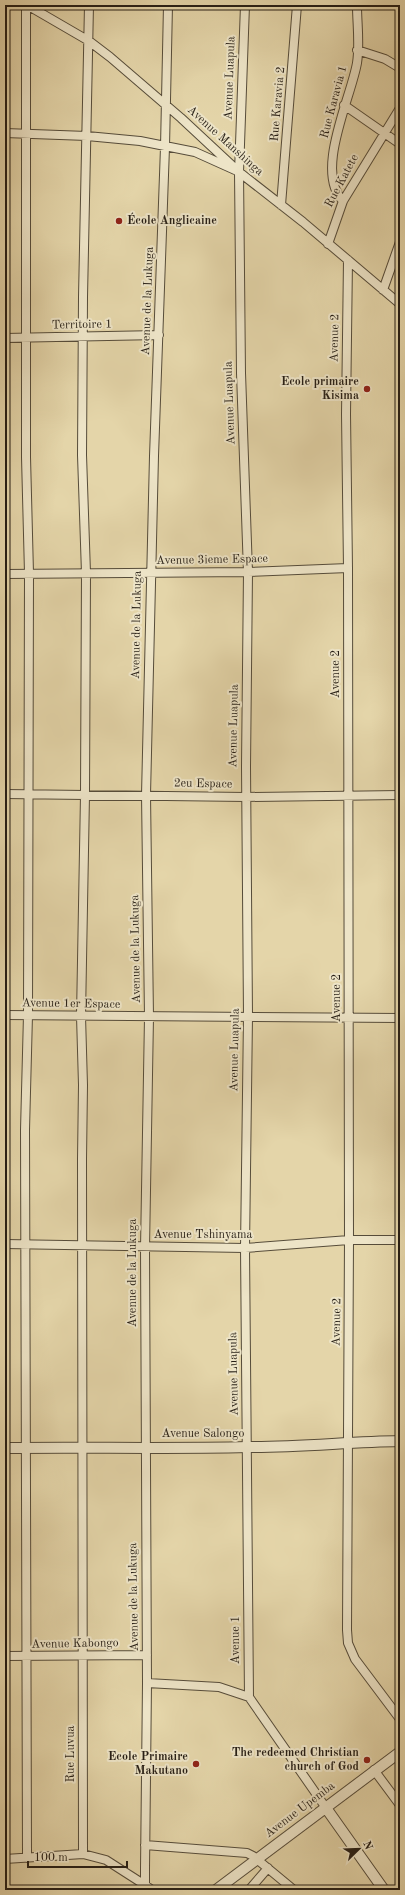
<svg xmlns="http://www.w3.org/2000/svg" width="405" height="1895" viewBox="0 0 405 1895" font-family="'Old Standard TT',serif">
<style>
.lines{fill:none;stroke-linecap:round;stroke-linejoin:round}
.minor-casing{stroke:#564c3a;stroke-width:10}
.tertiary-casing{stroke:#564c3a;stroke-width:12}
.minor{stroke:#ede4c7;stroke-width:8}
.tertiary{stroke:#ede4c7;stroke-width:10}
.poi-dot{fill:#8f2418;stroke:#ede4c7;stroke-width:1.5}
.labels{text-anchor:middle;dominant-baseline:central;stroke-width:4;stroke-linejoin:round;paint-order:stroke}
.street-label{font-size:12px;fill:#261e15;stroke:#ede4c7}
.poi-label{font-size:12px;font-weight:bold;fill:#261e15;stroke:#ede4c7;text-anchor:end}
</style>
<rect width="100%" height="100%" fill="#e4d5a9"/>
<filter id="stains"><feTurbulence type="fractalNoise" baseFrequency=".005" numOctaves="4"/><feColorMatrix values="0 0 0 0 .2 0 0 0 0 .09 0 0 0 0 .02 0 0 0 .5 -.17"/></filter>
<radialGradient id="worn" r=".72"><stop offset=".6" stop-color="#630" stop-opacity="0"/><stop offset="1" stop-color="#630" stop-opacity=".3"/></radialGradient>
<g class="lines">
<g class="minor-casing">
<path id="minor" d="M 26,5 L 26,457 L 29,573 L 28,1015 L 25,1130 L 27,1858
M 27,5 L 89,41 L 110,57 L 181,118 L 239,172 L 303,222 L 400,304
M 245,5 L 239,172 L 241,373 L 248,572 L 246,767 L 248,1016 L 245,1248 L 249,1697 L 326,1808
M 357,50 L 385,59 L 400,68
M 344,105 L 400,144
M 5,133 L 87,136 L 140,141 L 195,152 L 235,170
M 343,201 C 314,172 351,98 357,63 C 360,44 357,24 357,5
M 281,205 L 297,5
M 328,244 L 343,201 L 400,108
M 348,260 L 346,414 L 348,568 L 349,1240 L 347,1630 L 348,1643 L 355,1659 L 400,1719
M 383,290 L 400,242
M 5,338 L 159,335
M 5,574 L 248,572 L 348,568
M 5,794 L 246,797 L 400,795
M 5,1015 L 400,1018
M 5,1244 L 245,1248 L 349,1240 L 400,1240
M 5,1656 L 147,1655
M 147,1683 L 219,1687 L 249,1697
M 374,1770 L 400,1805
M 145,1845 L 247,1853 L 253,1856 L 294,1890
M 83,1854 L 82,1159 L 83,1085 L 81,1016 L 85,795 L 86,573 L 82,455 L 83,297 L 89,5
M 5,1859 L 83,1854 L 106,1860 L 145,1885
M 152,1890 L 145,1885 L 145,1869 L 147,1683 L 145,1248 L 149,1017 L 146,795 L 154,456 L 165,147 L 168,5
M 249,1890 L 268,1868"/>
</g>
<g class="tertiary-casing">
<path id="tertiary" d="M 5,1448 C 86,1447 167,1449 248,1447 C 299,1447 349,1442 400,1441
M 326,1808 L 384,1890
M 216,1890 L 400,1752"/>
</g>
<use href="#minor" class="minor"/>
<use href="#tertiary" class="tertiary"/>
</g>
<g class="poi-dot">
<circle cx="119" cy="221" r="4"/>
<circle cx="367" cy="389" r="4"/>
<circle cx="367" cy="1760" r="4"/>
<circle cx="196" cy="1764" r="4"/>
</g>
<g class="labels">
<g class="street-label">
<text transform="translate(230 78) rotate(-88)">Avenue Luapula</text>
<text transform="translate(334 102) rotate(-75)">Rue Karavia 1</text>
<text transform="translate(278 104) rotate(-85)">Rue Karavia 2</text>
<text transform="translate(225 141) rotate(42)">Avenue Manshinga</text>
<text transform="translate(342 181) rotate(-62)">Rue Katete</text>
<text transform="translate(148 301) rotate(-88)">Avenue de la Lukuga</text>
<text transform="translate(82 325) rotate(-1)">Territoire 1</text>
<text transform="translate(335 338) rotate(-89)">Avenue 2</text>
<text transform="translate(230 403) rotate(-92)">Avenue Luapula</text>
<text transform="translate(212 560) rotate(-1)">Avenue 3ieme Espace</text>
<text transform="translate(137 625) rotate(-89)">Avenue de la Lukuga</text>
<text transform="translate(336 674) rotate(-90)">Avenue 2</text>
<text transform="translate(234 726) rotate(-89)">Avenue Luapula</text>
<text transform="translate(203 784) rotate(1)">2eu Espace</text>
<text transform="translate(136 949) rotate(-91)">Avenue de la Lukuga</text>
<text transform="translate(337 998) rotate(-90)">Avenue 2</text>
<text transform="translate(71 1004) rotate(1)">Avenue 1er Espace</text>
<text transform="translate(235 1050) rotate(-89)">Avenue Luapula</text>
<text x="203" y="1235">Avenue Tshinyama</text>
<text transform="translate(133 1273) rotate(-90)">Avenue de la Lukuga</text>
<text transform="translate(337 1322) rotate(-89)">Avenue 2</text>
<text transform="translate(234 1374) rotate(-91)">Avenue Luapula</text>
<text x="203" y="1434">Avenue Salongo</text>
<text transform="translate(134 1597) rotate(-91)">Avenue de la Lukuga</text>
<text transform="translate(236 1640) rotate(-90)">Avenue 1</text>
<text transform="translate(75 1644) rotate(-1)">Avenue Kabongo</text>
<text transform="translate(71 1754) rotate(-90)">Rue Luvua</text>
<text transform="translate(300 1810) rotate(-37)">Avenue Upemba</text>
</g>
<g class="poi-label">
<text x="127" y="221" text-anchor="start">École Anglicaine</text>
<text x="359" y="382">Ecole primaire<tspan x="359" dy="14">Kisima</tspan></text>
<text x="359" y="1753">The redeemed Christian<tspan x="359" dy="14">church of God</tspan></text>
<text x="188" y="1757">Ecole Primaire<tspan x="188" dy="14">Makutano</tspan></text>
</g>
</g>
<rect width="405" height="1895" fill="none" stroke="#e4d5a9" stroke-width="20"/>
<rect x="6" y="6" width="393" height="1883" fill="none" stroke="#261e15" stroke-width="2"/>
<rect x="10" y="10" width="385" height="1875" fill="none" stroke="#261e15"/>
<g transform="translate(359 1849) rotate(67)" stroke="#ede4c7" stroke-width="3" paint-order="stroke">
<path d="M0-3L7 15L0 10L-7 15Z" fill="#261e15"/>
<text y="-6" font-size="11" font-weight="bold" text-anchor="middle" fill="#261e15">N</text>
</g>
<path d="M28 1861v6h99v-6" fill="none" stroke="#261e15" stroke-width="2"/>
<text x="34" y="1861" font-size="12" fill="#261e15" stroke="#ede4c7" stroke-width="3" paint-order="stroke">100 m</text>
<rect width="100%" height="100%" filter="url(#stains)"/>
<rect width="100%" height="100%" fill="url(#worn)"/>
</svg>
